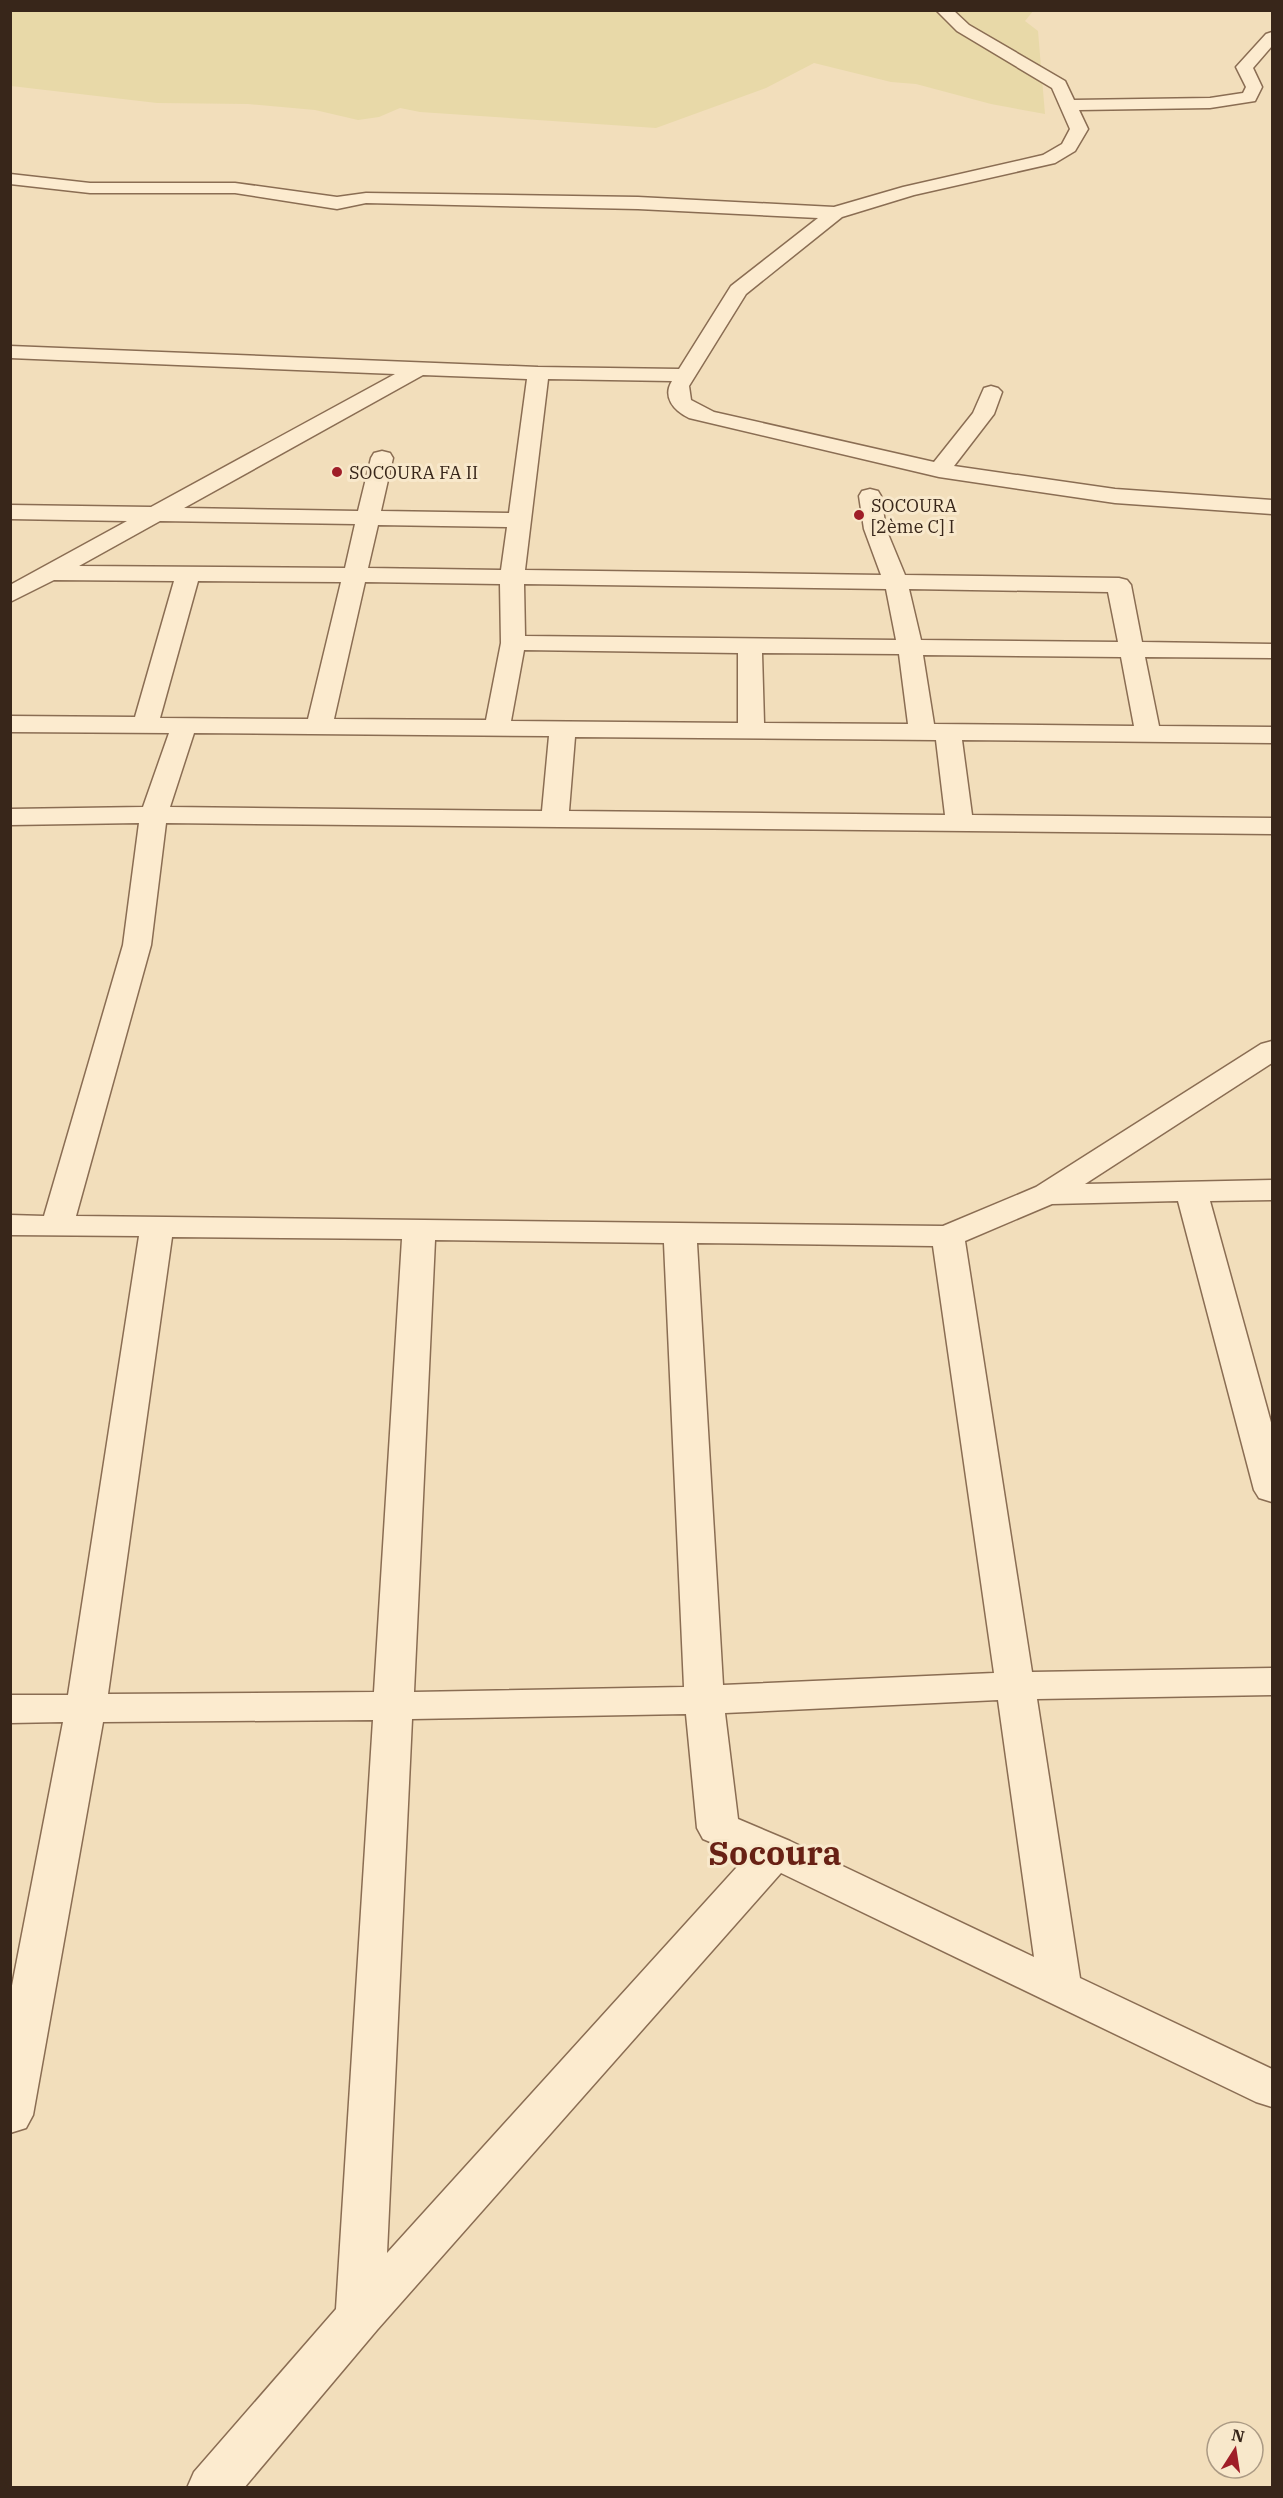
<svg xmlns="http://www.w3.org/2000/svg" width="1283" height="2498" viewBox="0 0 1283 2498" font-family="'IBM Plex Serif',serif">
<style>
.farmland{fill:#e8d9a8}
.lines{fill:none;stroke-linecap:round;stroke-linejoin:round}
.minor-casing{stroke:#8a6d53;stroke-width:3}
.minor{fill:#fcebcf;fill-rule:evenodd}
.poi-dot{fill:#9f1e28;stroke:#f8e8cb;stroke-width:2}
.labels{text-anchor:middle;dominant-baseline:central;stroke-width:6;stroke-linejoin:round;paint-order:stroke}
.far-poi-label{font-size:18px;fill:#38261a;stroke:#f8e8cb;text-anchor:start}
.near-district-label{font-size:33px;font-weight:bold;fill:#682115;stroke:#f8e8cb}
</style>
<rect width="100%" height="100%" fill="#f2debb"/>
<path class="farmland" d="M 1034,10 L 1025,21 L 1038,31 L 1045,114 L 991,104 L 916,84 L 891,82 L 814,63 L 766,88 L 656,128 L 420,112 L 400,108 L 379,117 L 358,120 L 315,110 L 248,104 L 157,103 L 11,86 L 11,11 Z"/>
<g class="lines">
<g class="minor-casing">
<path id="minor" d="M 936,10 L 953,10 L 969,25 L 1065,81 L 1074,100 L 1210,98 L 1243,93 L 1246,87 L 1236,67 L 1266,34 L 1272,32 L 1272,46 L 1253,68 L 1262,87 L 1255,101 L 1210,108 L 1079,110 L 1088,129 L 1075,151 L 1055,163 L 914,195 L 842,217 L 746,294 L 689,386 L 691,400 L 714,412 L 934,462 L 973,413 L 984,388 L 991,386 L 998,388 L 1002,392 L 994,414 L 954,466 L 1115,489 L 1272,500 L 1272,514 L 1115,503 L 939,477 L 689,418 C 674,411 662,397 672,381 L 548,379 L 525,570 L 881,575 L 864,529 L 859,496 L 862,491 L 870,489 L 878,491 L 881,496 L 886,529 L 905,575 L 1119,578 L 1127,580 L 1131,585 L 1142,642 L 1272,644 L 1272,658 L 1145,657 L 1159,726 L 1272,727 L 1272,743 L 962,740 L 972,815 L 1272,818 L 1272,834 L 166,823 L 151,945 L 76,1216 L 943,1226 L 1036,1187 L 1261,1044 L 1272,1041 L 1272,1063 L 1085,1184 L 1272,1180 L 1272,1200 L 1210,1201 L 1272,1426 L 1272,1502 L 1259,1498 L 1254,1490 L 1178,1201 L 1052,1204 L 965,1241 L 1032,1672 L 1272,1668 L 1272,1695 L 1037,1699 L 1080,1978 L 1272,2069 L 1272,2107 L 1256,2102 L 781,1873 L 377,2330 L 244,2488 L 187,2488 L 194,2472 L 336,2309 L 373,1720 L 103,1722 L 33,2115 L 26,2128 L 10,2133 L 10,1996 L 63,1722 L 10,1723 L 10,1695 L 68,1695 L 139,1236 L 10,1235 L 10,1215 L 44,1216 L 123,945 L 139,823 L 10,825 L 10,809 L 143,807 L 169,733 L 10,732 L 10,716 L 135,717 L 174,581 L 54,580 L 10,602 L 10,585 L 127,521 L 10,519 L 10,505 L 151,507 L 395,374 L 10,358 L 10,346 L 538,367 L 679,369 L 731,286 L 818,218 L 638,209 L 366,203 L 337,209 L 235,193 L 90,193 L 10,184 L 10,174 L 90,183 L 235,183 L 337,197 L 366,193 L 638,197 L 834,207 L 903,187 L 1043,155 L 1062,144 L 1070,129 L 1052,88 L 957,31 ZM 423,375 L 527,379 L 509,513 L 381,511 L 393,458 L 390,453 L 382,451 L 374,453 L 371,458 L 358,511 L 184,508 ZM 160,521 L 355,524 L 345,568 L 79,566 ZM 378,525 L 507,527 L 501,570 L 368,568 ZM 198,581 L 341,582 L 308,719 L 160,718 ZM 365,582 L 500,584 L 501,643 L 486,720 L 334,719 ZM 524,584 L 886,589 L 896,640 L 525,636 ZM 909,589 L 1108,592 L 1118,642 L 921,640 ZM 524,650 L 738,653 L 738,723 L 511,721 ZM 762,653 L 899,654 L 908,724 L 764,723 ZM 923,655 L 1121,657 L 1134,726 L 934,724 ZM 194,733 L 549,736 L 542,811 L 170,807 ZM 575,737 L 936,740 L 945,815 L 569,811 ZM 172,1237 L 402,1239 L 374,1692 L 108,1694 ZM 435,1240 L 664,1243 L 684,1687 L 414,1692 ZM 697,1243 L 933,1246 L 994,1673 L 723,1685 ZM 998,1700 L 1034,1957 L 790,1841 L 738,1819 L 725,1713 ZM 686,1714 L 697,1828 L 703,1839 L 746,1857 L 387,2253 L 412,1719 Z"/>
</g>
<use href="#minor" class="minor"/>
</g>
<g class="poi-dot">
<circle cx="337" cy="472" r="6"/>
<circle cx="859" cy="515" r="6"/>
</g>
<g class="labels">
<g class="far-poi-label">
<text x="349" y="472">SOCOURA FA II</text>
<text x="871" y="505">SOCOURA<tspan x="871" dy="21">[2ème C] I</tspan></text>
</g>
<g class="near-district-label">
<text x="775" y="1852">Socoura</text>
</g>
</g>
<rect width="1283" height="2498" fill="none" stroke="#38261a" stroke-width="24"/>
<g transform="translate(1235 2450) rotate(12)"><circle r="28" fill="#f8e8cb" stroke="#ab9a84" stroke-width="1.5"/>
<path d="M0-4.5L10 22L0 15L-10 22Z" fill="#9f1e28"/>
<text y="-9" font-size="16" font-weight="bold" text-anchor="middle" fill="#38261a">N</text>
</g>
</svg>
